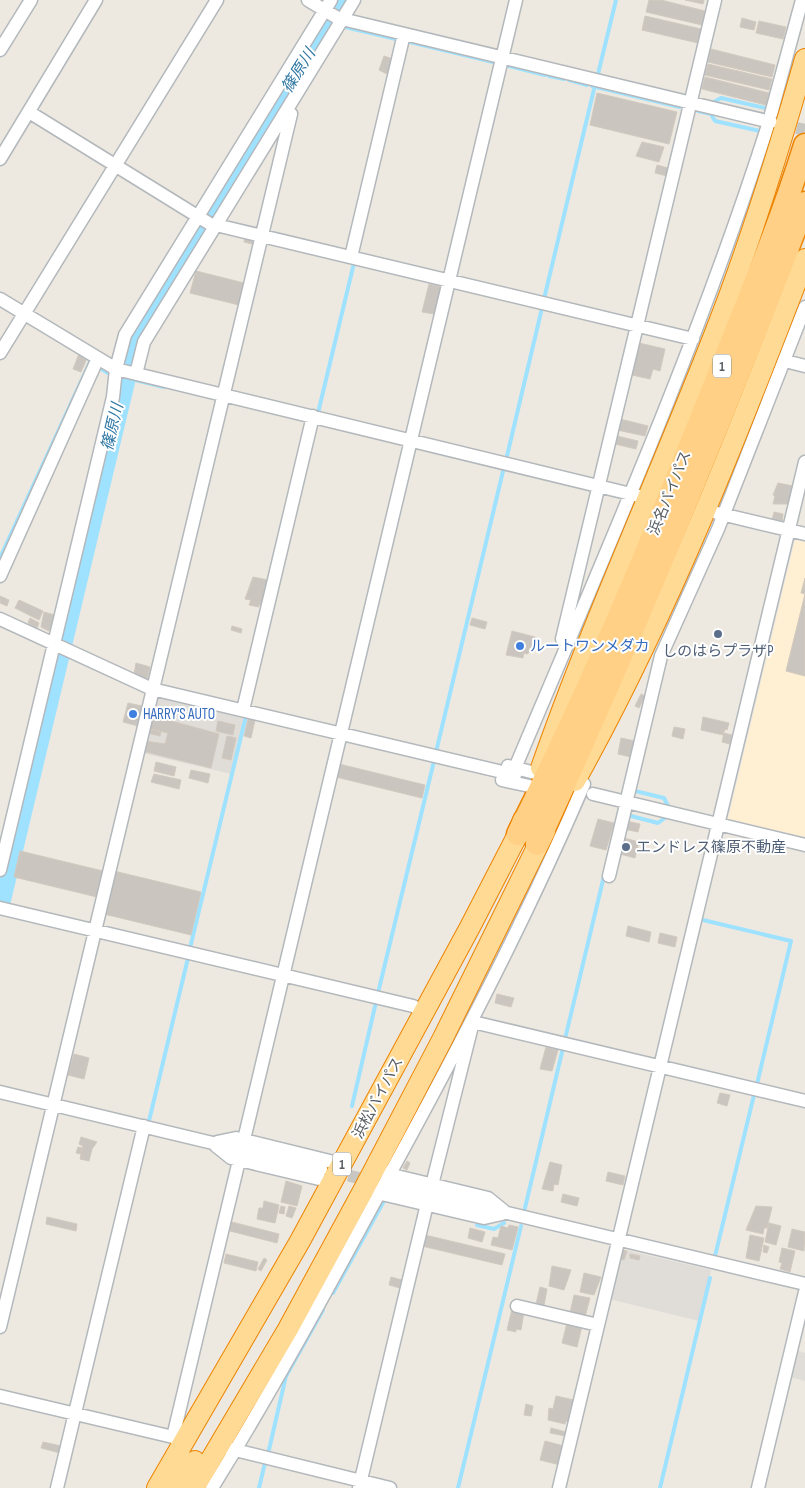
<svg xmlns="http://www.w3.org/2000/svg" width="805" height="1488" viewBox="0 0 805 1488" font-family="'Sofia Sans Condensed','Noto Sans JP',sans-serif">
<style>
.commercial{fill:#ffefd3}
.industrial{fill:#e0dcd8}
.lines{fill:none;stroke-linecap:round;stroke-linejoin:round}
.stream{stroke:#9ee2ff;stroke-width:4}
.river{stroke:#9ee2ff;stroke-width:21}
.building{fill:#cac5bf;stroke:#d2c9be}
.minor-tunnel{stroke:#c8c6c0;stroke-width:12;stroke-dasharray:12 6;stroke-linecap:butt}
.minor-casing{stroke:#b3b8bc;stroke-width:15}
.trunk-casing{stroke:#ed8300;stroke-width:22}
.motorway-casing{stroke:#ed8300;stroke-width:25}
.minor{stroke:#fff;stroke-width:12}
.trunk{stroke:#ffda94;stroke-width:20}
.motorway{stroke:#ffd085;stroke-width:22}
.service-dot{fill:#5c6f8a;stroke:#fff;stroke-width:2}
.shop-dot{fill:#3f7fe0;stroke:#fff;stroke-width:2}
.labels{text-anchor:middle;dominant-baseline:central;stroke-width:4;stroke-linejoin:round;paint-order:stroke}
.shield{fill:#fff;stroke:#8b8e91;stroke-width:1}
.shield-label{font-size:14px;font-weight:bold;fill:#595e62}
.street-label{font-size:15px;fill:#595e62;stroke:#fff}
.shop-label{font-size:15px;fill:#366cbe;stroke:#fff;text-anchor:start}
.service-label{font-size:15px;fill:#4e5e75;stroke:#fff}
.water-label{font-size:16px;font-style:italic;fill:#3279a5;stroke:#fff}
</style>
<rect width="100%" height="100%" fill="#ede9e0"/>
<path class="commercial" d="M 795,540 L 805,542 L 805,837 L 728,819 Z"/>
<path class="industrial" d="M 158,695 L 245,716 L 231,774 L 142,753 L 155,697 Z
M 621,1249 L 711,1270 L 699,1321 L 609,1299 Z
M 796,1350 L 805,1353 L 805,1381 L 789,1377 Z"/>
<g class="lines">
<path class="stream" d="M 345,27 L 396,39
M 410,42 L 493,62
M 509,66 L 545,75
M 598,74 L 616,0
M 549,76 L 564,79
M 569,80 L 587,85
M 592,86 L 680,107
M 712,103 L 721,98 L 765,108
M 698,111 L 711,114 L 715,121 L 760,131
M 544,299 L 595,85
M 100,368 L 108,373
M 119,376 L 164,387
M 318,413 L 354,263
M 507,456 L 542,308
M 0,558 L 90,362
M 436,752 L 504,467
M 635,791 L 664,798 L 668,806
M 627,815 L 658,823 L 666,817
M 703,920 L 791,941 L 757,1084
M 190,948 L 246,716
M 378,993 L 434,761
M 565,1039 L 604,876
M 352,1106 L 376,1002
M 149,1121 L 188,958
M 524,1212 L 563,1048
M 477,1225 L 494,1229 L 504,1223
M 715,1256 L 754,1095
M 333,1293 L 385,1199
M 268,1454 L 286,1376 L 323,1310
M 259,1488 L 265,1463
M 458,1488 L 521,1226
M 660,1488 L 710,1278"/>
<path class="river" d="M 0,902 L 135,338 L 342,0"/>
</g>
<path class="building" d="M 649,0 L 661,0 L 705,11 L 702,25 L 646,12 Z
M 685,0 L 704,0 L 703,4 Z
M 645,16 L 701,29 L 698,43 L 642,30 Z
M 742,18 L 756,22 L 754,30 L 740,27 Z
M 759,21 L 786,27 L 783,39 L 756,33 Z
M 711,49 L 775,65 L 772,77 L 708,62 Z
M 384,56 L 393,59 L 387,74 L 379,70 Z
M 708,64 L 772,79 L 769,90 L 705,75 Z
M 705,77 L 769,93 L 766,105 L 702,89 Z
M 597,93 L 677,112 L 669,144 L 590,125 Z
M 642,142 L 664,147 L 659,162 L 636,156 Z
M 657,165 L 668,168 L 667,176 L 655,173 Z
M 245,238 L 254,240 L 252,244 L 244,242 Z
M 196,271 L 244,283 L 239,305 L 190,293 Z
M 429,284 L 441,287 L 434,314 L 422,312 Z
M 639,343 L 665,349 L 660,371 L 653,369 L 650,379 L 632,375 Z
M 79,354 L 87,358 L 81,372 L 73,369 Z
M 620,419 L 648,426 L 645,436 L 617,430 Z
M 617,436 L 638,441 L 636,449 L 615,444 Z
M 778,483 L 793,486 L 788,504 L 773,504 L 775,496 L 773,495 Z
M 774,512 L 783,514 L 782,522 L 772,520 Z
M 253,577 L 268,580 L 262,605 L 259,604 L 259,607 L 249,605 L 251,600 L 245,599 Z
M 805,578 L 805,676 L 786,671 L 805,594 L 801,593 Z
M 0,596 L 9,600 L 7,606 L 0,603 Z
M 19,600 L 43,611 L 39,620 L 15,608 Z
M 44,612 L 55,615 L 49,631 L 41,627 Z
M 30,618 L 39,623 L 37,628 L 28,623 Z
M 472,618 L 487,622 L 485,629 L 470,625 Z
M 232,626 L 242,629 L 241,633 L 231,630 Z
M 512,631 L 535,637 L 532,649 L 529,648 L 528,654 L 524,653 L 523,658 L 506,655 Z
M 136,663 L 150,667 L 147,679 L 134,674 Z
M 641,694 L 645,696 L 639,708 L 635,706 Z
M 128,703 L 142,706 L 138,726 L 123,722 Z
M 153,716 L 219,734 L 211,768 L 142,751 L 145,741 L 165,744 L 168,733 L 150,729 Z
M 703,717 L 729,723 L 727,730 L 725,729 L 723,735 L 701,730 Z
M 248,719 L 255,720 L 251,738 L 244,736 Z
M 218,721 L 235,725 L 233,735 L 216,731 Z
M 674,727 L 685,729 L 683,739 L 672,736 Z
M 148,729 L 161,732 L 160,736 L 147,733 Z
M 724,733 L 732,735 L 730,744 L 722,742 Z
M 227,736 L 236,738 L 231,760 L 222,758 Z
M 621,738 L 635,741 L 631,757 L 618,754 Z
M 156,762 L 176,767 L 174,776 L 154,771 Z
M 339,764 L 425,785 L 422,798 L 336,777 Z
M 191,770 L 210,774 L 208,783 L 189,778 Z
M 154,774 L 181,780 L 179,789 L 151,782 Z
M 598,819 L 614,823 L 606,850 L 590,846 Z
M 626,821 L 640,824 L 638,832 L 624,829 Z
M 624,838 L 639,842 L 635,858 L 620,854 Z
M 20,851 L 103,871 L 97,897 L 14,877 Z
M 114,871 L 201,892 L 191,935 L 104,914 Z
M 628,926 L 651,932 L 649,942 L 626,936 Z
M 660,933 L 677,937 L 675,947 L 658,943 Z
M 497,994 L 514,998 L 511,1007 L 495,1003 Z
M 546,1047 L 558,1050 L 552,1071 L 540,1069 Z
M 74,1054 L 89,1058 L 84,1079 L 68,1075 Z
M 720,1093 L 730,1095 L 727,1106 L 717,1103 Z
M 81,1137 L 97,1142 L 92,1149 L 89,1161 L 80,1159 L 83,1146 L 79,1144 Z
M 78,1147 L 82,1148 L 81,1154 L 76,1153 Z
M 407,1161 L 410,1163 L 407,1170 L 403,1168 Z
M 550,1162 L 562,1165 L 558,1185 L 554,1184 L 553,1191 L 542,1189 Z
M 608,1172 L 625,1176 L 623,1185 L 606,1181 Z
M 286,1181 L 302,1186 L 297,1206 L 281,1202 Z
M 563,1194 L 579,1198 L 577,1206 L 561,1202 Z
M 264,1201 L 279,1205 L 275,1223 L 257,1219 L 259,1208 L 263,1208 Z
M 281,1206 L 285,1207 L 284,1214 L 279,1213 Z
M 289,1206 L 296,1208 L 292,1218 L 286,1216 Z
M 756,1206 L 772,1207 L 767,1228 L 764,1228 L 763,1234 L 746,1230 Z
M 47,1217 L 77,1224 L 76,1231 L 46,1224 Z
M 232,1222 L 279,1234 L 277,1243 L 230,1231 Z
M 769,1223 L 781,1226 L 776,1245 L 765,1242 Z
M 509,1225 L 518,1227 L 512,1250 L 491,1245 L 493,1237 L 498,1238 L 501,1226 L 508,1228 Z
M 470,1228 L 485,1232 L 482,1242 L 468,1238 Z
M 792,1229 L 805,1232 L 804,1251 L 788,1247 Z
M 425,1235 L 505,1254 L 502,1265 L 422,1246 Z
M 750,1235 L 764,1238 L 759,1261 L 746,1258 Z
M 764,1245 L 769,1247 L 767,1253 L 763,1252 Z
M 782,1248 L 795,1251 L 790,1272 L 780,1269 L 782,1263 L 779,1262 Z
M 623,1250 L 627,1251 L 624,1260 L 621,1259 Z
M 226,1254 L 258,1262 L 256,1271 L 224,1263 Z
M 630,1254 L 640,1256 L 639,1260 L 630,1258 Z
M 264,1258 L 267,1260 L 261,1271 L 258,1269 Z
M 552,1266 L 571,1270 L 564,1290 L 549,1286 Z
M 584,1273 L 601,1277 L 594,1295 L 580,1292 Z
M 391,1277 L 402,1280 L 400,1288 L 389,1285 Z
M 540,1287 L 547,1289 L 544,1306 L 536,1304 Z
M 574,1295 L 590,1298 L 585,1317 L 570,1313 Z
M 512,1309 L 524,1312 L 521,1330 L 516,1329 L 516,1332 L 507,1330 Z
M 567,1323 L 582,1326 L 577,1347 L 562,1343 Z
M 556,1396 L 574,1400 L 569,1416 L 571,1417 L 570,1422 L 566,1421 L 565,1424 L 548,1420 L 549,1408 L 553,1409 Z
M 526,1404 L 533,1406 L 531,1416 L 524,1415 Z
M 551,1428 L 566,1432 L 565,1436 L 550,1433 Z
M 545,1441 L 564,1446 L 560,1465 L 540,1460 Z
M 43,1442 L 61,1446 L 60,1453 L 41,1448 Z"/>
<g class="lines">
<path class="minor-tunnel" d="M 779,124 L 805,130
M 515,775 L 549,784
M 331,1171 L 374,1182"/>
<g class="minor-casing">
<path id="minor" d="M 308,0 L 341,20
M 342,19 L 771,122
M 0,50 L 31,0
M 29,112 L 215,227
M 771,114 L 802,0
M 0,159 L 96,0
M 216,225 L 693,339
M 351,257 L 404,34
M 0,299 L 116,369 L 639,496
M 0,353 L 217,0
M 785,361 L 805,366
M 136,374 L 144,342 L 286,111
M 717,513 L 805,534
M 0,576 L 98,358
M 0,619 L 152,689 L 515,775
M 565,640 L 562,639 L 715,0
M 243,710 L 313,416
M 508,766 L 539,774
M 515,768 C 604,557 697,347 767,128
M 502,780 L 534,787
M 593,794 L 805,845
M 628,795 L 661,656 L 718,529 L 805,307
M 0,870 L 113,397 L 116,369 L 125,335 L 331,0
M 609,876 L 625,809
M 0,908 L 413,1006 L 424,1012
M 0,1092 L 321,1169
M 217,1142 L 236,1138 L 342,1164
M 216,1146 L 231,1158 L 332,1182
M 384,1173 L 488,1198 L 504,1211
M 390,1185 L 805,1284
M 432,1185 L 473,1022 L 805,1101
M 373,1192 L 484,1218 L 502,1214
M 517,1306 L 598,1325
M 0,1327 L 291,114 L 286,111 L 354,0
M 0,1396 L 173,1437 L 179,1441
M 173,1437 L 516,0
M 227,1448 L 390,1488
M 57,1488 L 144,1126
M 212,1488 C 272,1391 326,1292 380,1192 C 453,1059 524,924 584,784
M 359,1488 L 427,1204
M 559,1488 L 805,462
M 758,1488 L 805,1292"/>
</g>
<g class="trunk-casing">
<path id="trunk" d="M 541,768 C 593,620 659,477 716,330 C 751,241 779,150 805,59
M 575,781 C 668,614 737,437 805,259
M 157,1488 L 300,1241 L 470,927 L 518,834 L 523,820
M 178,1488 L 195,1461
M 194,1488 L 288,1329 L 364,1189 L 443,1038 L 545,831"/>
</g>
<g class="motorway-casing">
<path id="motorway" d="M 518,834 C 592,687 655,534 716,381 C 747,303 780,225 805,145
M 537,844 C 634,633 722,420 805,203"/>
</g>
<use href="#minor" class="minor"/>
<use href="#trunk" class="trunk"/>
<use href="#motorway" class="motorway"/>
</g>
<g class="service-dot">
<circle cx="718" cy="634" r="5"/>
<circle cx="626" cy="847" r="5"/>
</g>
<g class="shop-dot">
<circle cx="520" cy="646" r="5"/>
<circle cx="133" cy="714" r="5"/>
</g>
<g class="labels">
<g class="shield">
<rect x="713" y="354.5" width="18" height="23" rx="4"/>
<rect x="333" y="1152.5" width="18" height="23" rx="4"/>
</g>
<g class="shield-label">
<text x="722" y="366">1</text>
<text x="342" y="1164">1</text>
</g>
<g class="street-label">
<text transform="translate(670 493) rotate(-68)">浜名バイパス</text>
<text transform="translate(378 1098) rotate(-62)">浜松バイパス</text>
</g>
<g class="shop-label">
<text x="530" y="646">ルートワンメダカ</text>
<text x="143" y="714">HARRY'S AUTO</text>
</g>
<g class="service-label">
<text x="718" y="651">しのはらプラザP</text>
<text x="636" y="847" text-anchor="start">エンドレス篠原不動産</text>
</g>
<g class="water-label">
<text transform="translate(299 71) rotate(-58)">篠原川</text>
<text transform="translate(113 427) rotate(-77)">篠原川</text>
</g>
</g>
</svg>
